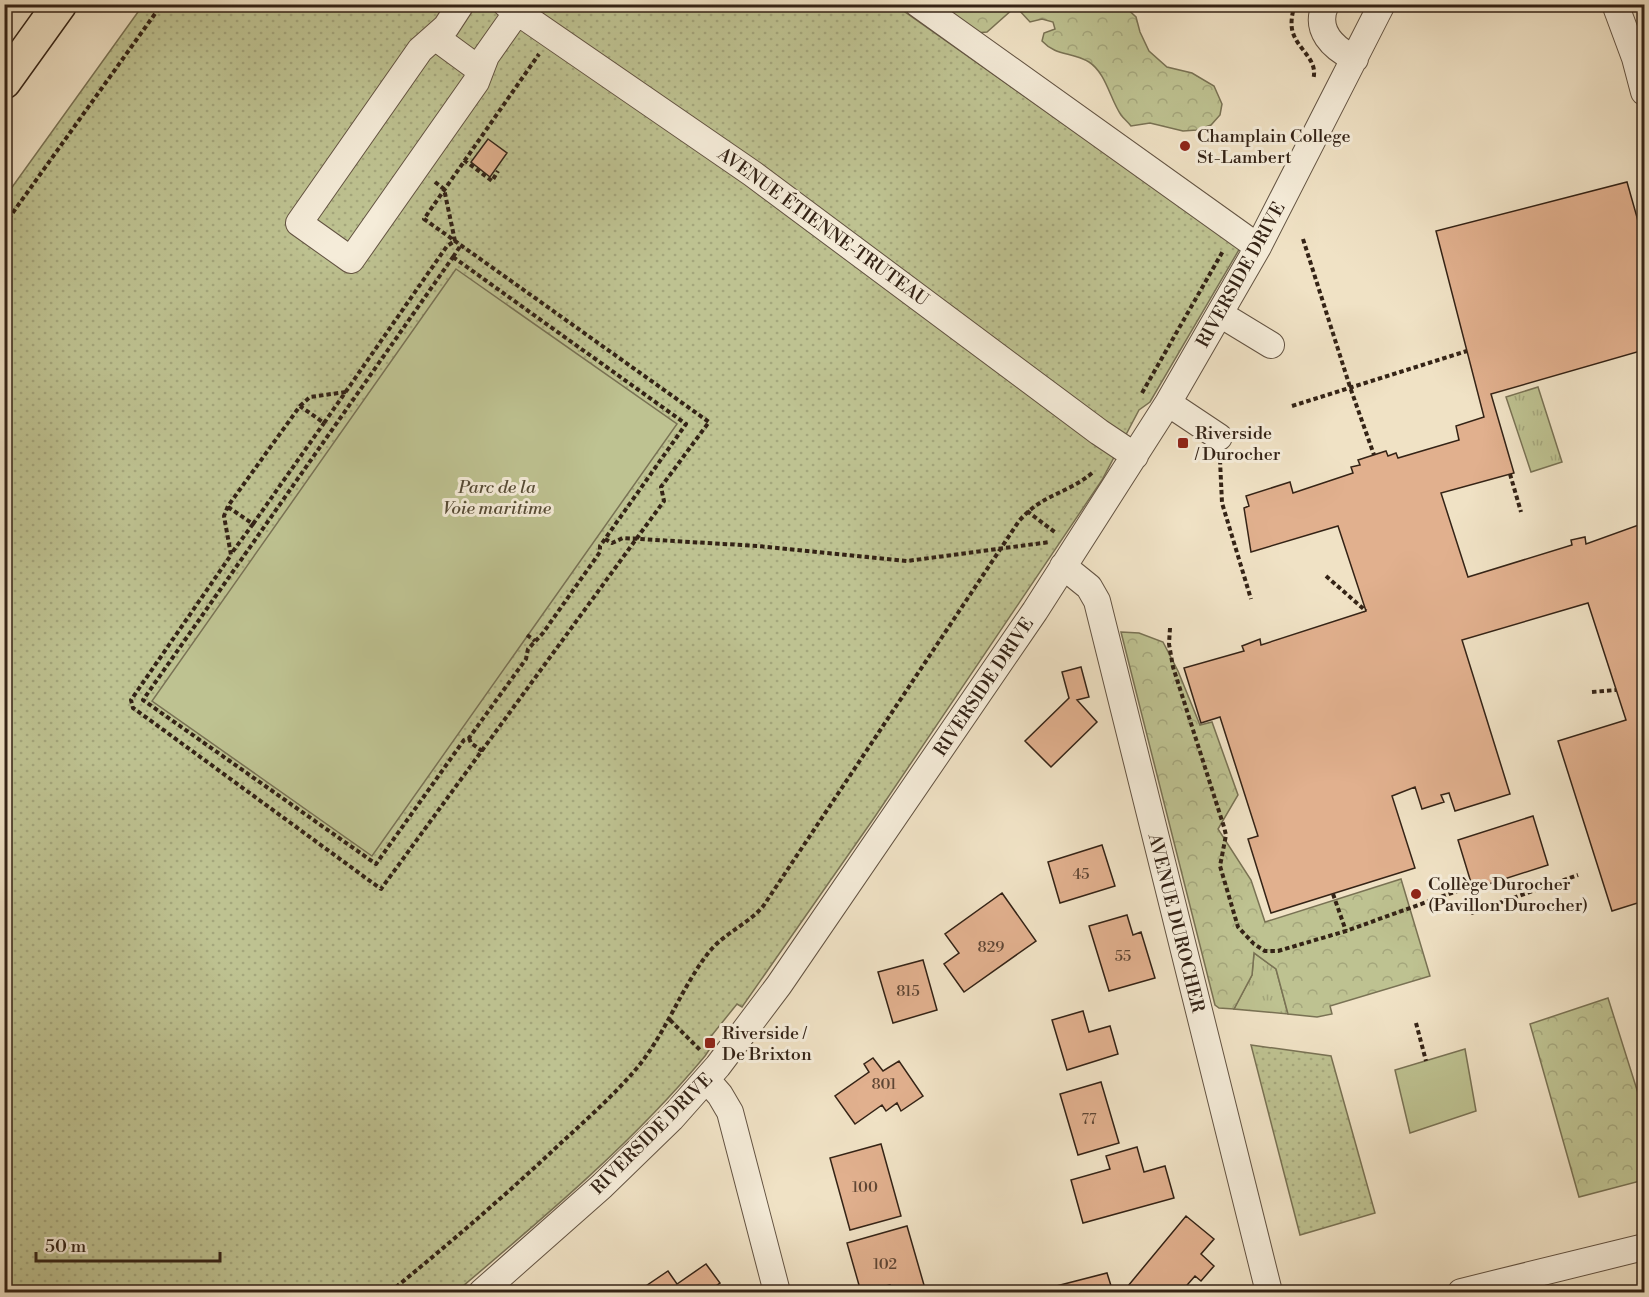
<svg xmlns="http://www.w3.org/2000/svg" width="1649" height="1297" viewBox="0 0 1649 1297" font-family="'Libre Bodoni',serif">
<style>
.grass{fill:url(#grass-tufts);stroke:#797254;stroke-width:1.5}
.forest{fill:url(#forest-crowns);stroke:#797254;stroke-width:1.5}
.park{fill:url(#park-dots);stroke:#797254;stroke-width:1.5}
.garden{fill:#bec291;stroke:#797254;stroke-width:1.5}
.building{fill:#e1b08e;stroke:#342316;stroke-width:1.5}
.lines{fill:none;stroke-linecap:round;stroke-linejoin:round}
.minor-casing{stroke:#635342;stroke-width:28}
.highway-casing{stroke:#342316;stroke-width:36}
.path{stroke:#342316;stroke-width:4;stroke-dasharray:4.5 3;stroke-linecap:butt}
.minor{stroke:#f5ecd9;stroke-width:26}
.highway{stroke:#f0e2c5;stroke-width:33}
.poi-dot{fill:#8f2418;stroke:#f5ecd9;stroke-width:2}
.labels{text-anchor:middle;dominant-baseline:central;stroke-width:6;stroke-linejoin:round;paint-order:stroke}
.number-label{font-size:15px;fill:#5f4634}
.poi-label{font-size:18px;fill:#342316;stroke:#f5ecd9;text-anchor:start}
.street-label{font-size:18px;fill:#342316;stroke:#f5ecd9}
.park-label{font-size:18px;font-style:italic;fill:#564b35;stroke:#f5ecd9}
</style>
<defs>
<pattern id="grass-tufts" width="24" height="20" patternUnits="userSpaceOnUse" patternTransform="scale(1.5)"><rect width="24" height="20" fill="#bec291"/><path d="M3 7l-1-3M5 7V3M7 7l1-3M15 17l-1-3M17 17v-4M19 17l1-3" fill="none" stroke="#a4a67c"/></pattern>
<pattern id="forest-crowns" width="20" height="18" patternUnits="userSpaceOnUse" patternTransform="scale(1.5)"><rect width="20" height="18" fill="#bec291"/><path d="M2 6a3 3 0 1 1 6 0M12 15a3 3 0 1 1 6 0" fill="none" stroke="#a4a67c"/></pattern>
<pattern id="park-dots" width="8" height="8" patternUnits="userSpaceOnUse" patternTransform="scale(1.5)"><rect width="8" height="8" fill="#bec291"/><path d="M2 2h.1M6 6h.1" fill="none" stroke="#a4a67c" stroke-width="1.8" stroke-linecap="round"/></pattern>
</defs>
<rect width="100%" height="100%" fill="#f0e2c5"/>
<filter id="stains"><feTurbulence type="fractalNoise" baseFrequency=".00333" numOctaves="4"/><feColorMatrix values="0 0 0 0 .2 0 0 0 0 .09 0 0 0 0 .02 0 0 0 .5 -.17"/></filter>
<radialGradient id="worn" r=".72"><stop offset=".6" stop-color="#630" stop-opacity="0"/><stop offset="1" stop-color="#630" stop-opacity=".3"/></radialGradient>
<path class="grass" d="M 1538,387 L 1562,462 L 1531,472 L 1506,397 Z
M 1254,953 L 1276,969 L 1288,1014 L 1234,1009 L 1252,975 Z"/>
<path class="forest" d="M 938,5 L 1123,5 L 1136,17 L 1140,32 L 1149,51 L 1167,67 L 1192,73 L 1214,86 L 1222,104 L 1220,115 L 1211,125 L 1197,130 L 1183,131 L 1150,123 L 1131,126 C 1128,122 1124,119 1121,115 C 1110,99 1106,73 1089,62 C 1071,51 1057,57 1042,41 L 1044,33 L 1055,29 L 1053,22 L 1042,19 L 1030,22 L 1018,9 L 1013,9 L 987,32 L 976,33 Z
M 1121,632 L 1139,633 L 1163,642 L 1178,671 L 1200,725 L 1212,722 L 1238,795 L 1218,829 L 1251,880 L 1265,922 L 1401,879 L 1430,976 L 1330,1006 L 1332,1014 L 1317,1017 L 1288,1014 L 1276,969 L 1254,953 L 1252,975 L 1234,1009 L 1219,1008 L 1215,1005 Z
M 1608,998 L 1644,1112 L 1644,1180 L 1579,1197 L 1530,1024 Z"/>
<path class="park" d="M 143,5 L 895,5 L 1240,248 L 1150,402 L 1139,410 L 1102,480 L 874,818 L 742,1007 L 737,1004 L 704,1045 L 709,1050 L 705,1056 C 633,1143 542,1219 456,1292 L 5,1292 L 5,197 Z
M 1251,1045 L 1331,1056 L 1375,1213 L 1300,1235 Z"/>
<path class="garden" d="M 456,269 L 677,424 L 372,856 L 152,701 Z
M 1465,1049 L 1476,1111 L 1410,1133 L 1395,1070 Z"/>
<path class="building" d="M 488,139 L 507,153 L 490,177 L 471,162 Z
M 1627,182 L 1644,242 L 1644,350 L 1491,394 L 1514,473 L 1441,493 L 1468,577 L 1572,545 L 1571,540 L 1585,537 L 1586,544 L 1644,523 L 1644,901 L 1612,911 L 1558,741 L 1626,720 L 1588,603 L 1462,640 L 1510,794 L 1455,811 L 1449,793 L 1441,795 L 1444,802 L 1422,809 L 1415,787 L 1392,796 L 1415,868 L 1271,913 L 1248,839 L 1258,836 L 1220,717 L 1201,723 L 1184,668 L 1244,651 L 1242,646 L 1260,639 L 1261,645 L 1366,611 L 1338,526 L 1251,552 L 1244,508 L 1249,506 L 1246,496 L 1290,482 L 1293,493 L 1353,473 L 1351,467 L 1360,465 L 1358,460 L 1386,451 L 1388,456 L 1396,453 L 1398,458 L 1459,440 L 1456,426 L 1484,417 L 1436,231 Z
M 1081,667 L 1089,697 L 1077,700 L 1097,722 L 1051,767 L 1025,741 L 1069,698 L 1062,672 Z
M 1533,816 L 1548,865 L 1473,889 L 1458,840 Z
M 1102,845 L 1115,886 L 1060,903 L 1048,862 Z
M 1002,893 L 1036,941 L 964,992 L 944,964 L 959,953 L 945,934 Z
M 1127,915 L 1133,935 L 1141,932 L 1155,978 L 1109,991 L 1089,926 Z
M 923,960 L 937,1010 L 893,1023 L 878,972 Z
M 1083,1011 L 1089,1032 L 1110,1026 L 1118,1054 L 1067,1070 L 1052,1020 Z
M 873,1058 L 883,1071 L 899,1061 L 923,1096 L 901,1111 L 897,1103 L 886,1111 L 882,1105 L 855,1124 L 835,1096 L 869,1072 L 864,1064 Z
M 1101,1082 L 1119,1143 L 1078,1155 L 1060,1094 Z
M 881,1144 L 901,1216 L 850,1230 L 830,1158 Z
M 1137,1147 L 1144,1172 L 1165,1166 L 1174,1198 L 1083,1223 L 1071,1180 L 1110,1169 L 1106,1156 Z
M 1186,1216 L 1214,1239 L 1201,1254 L 1214,1266 L 1201,1281 L 1195,1276 L 1181,1292 L 1123,1292 Z
M 907,1226 L 926,1292 L 892,1292 L 890,1285 L 861,1292 L 847,1243 Z
M 706,1264 L 720,1283 L 707,1292 L 637,1292 L 668,1271 L 677,1284 Z
M 1107,1273 L 1113,1292 L 1033,1292 Z"/>
<g class="lines">
<g class="minor-casing">
<path id="minor" d="M 461,4 L 446,27 L 420,50 L 299,223 L 351,260 L 476,82 L 486,56 L 517,12
M 506,4 L 753,174 L 1099,432 L 1135,456
M 918,4 L 1258,247
M 1326,4 C 1313,30 1333,48 1355,59
M 1615,4 L 1635,58 L 1644,92
M 435,37 L 480,70
M 1220,314 L 1271,345
M 1168,403 L 1219,437
M 1063,566 L 1089,587 L 1097,601 L 1269,1292
M 707,1080 L 720,1095 L 730,1112 L 777,1292
M 482,1292 L 602,1186 L 671,1119 L 718,1066 L 779,985 L 1035,611 L 1168,403 L 1258,247 L 1382,4
M 1461,1292 L 1644,1247"/>
</g>
<g class="highway-casing">
<path id="highway" d="M 4,82 L 60,4"/>
</g>
<path class="path" d="M 1295,4 C 1292,14 1290,24 1293,33 C 1299,51 1319,60 1313,80
M 464,160 L 492,181 L 498,171
M 435,182 L 444,189 L 455,241 L 447,246 L 324,423 L 300,406 L 228,506 L 224,516 L 231,555 L 131,700 L 133,708 L 147,718 L 381,889 L 664,501 L 661,487 L 709,422 L 455,241 L 424,219 L 539,54
M 4,225 L 162,4
M 1303,239 L 1350,387 L 1374,455
M 453,257 L 686,424 L 600,546 L 600,552 L 543,633 L 528,649 L 526,659 L 469,738 L 464,740 L 376,864 L 143,700 Z
M 453,257 L 461,245
M 1142,393 L 1223,251
M 300,406 L 310,397 L 346,392
M 1292,406 L 1467,351
M 1220,460 L 1222,503 L 1251,599
M 1510,474 L 1521,512
M 228,507 L 253,524 L 231,554
M 1027,511 L 1056,533
M 253,524 L 324,423
M 605,539 L 612,543 L 623,538 L 758,546 L 907,561 L 1050,542
M 1326,576 L 1366,611
M 1170,628 L 1169,644 L 1173,667 L 1224,827 L 1226,835 L 1220,866 L 1238,927 L 1254,944 L 1265,951 L 1278,951 L 1346,931 L 1460,890
M 527,635 L 535,641
M 1592,692 L 1616,690
M 469,738 L 471,743 L 482,751
M 1333,894 L 1346,931
M 1471,913 L 1578,875
M 670,1020 L 701,1051
M 1416,1023 L 1426,1061
M 390,1292 C 449,1244 507,1194 562,1142 C 587,1119 614,1095 637,1068 C 666,1033 681,988 709,952 C 724,933 749,924 764,905 L 1019,521 C 1042,494 1067,494 1092,473"/>
<use href="#minor" class="minor"/>
<use href="#highway" class="highway"/>
</g>
<g class="poi-dot">
<circle cx="1185" cy="146" r="6"/>
<rect x="1177" y="437" width="12" height="12" rx="3"/>
<circle cx="1416" cy="894" r="6"/>
<rect x="704" y="1037" width="12" height="12" rx="3"/>
</g>
<g class="labels">
<g class="number-label">
<text x="1081" y="874">45</text>
<text x="991" y="947">829</text>
<text x="1123" y="956">55</text>
<text x="908" y="991">815</text>
<text x="884" y="1084">801</text>
<text x="1089" y="1119">77</text>
<text x="865" y="1187">100</text>
<text x="885" y="1264">102</text>
</g>
<g class="poi-label">
<text x="1197" y="136">Champlain College<tspan x="1197" dy="21">St-Lambert</tspan></text>
<text x="1195" y="433">Riverside<tspan x="1195" dy="21">/ Durocher</tspan></text>
<text x="1428" y="884">Collège Durocher<tspan x="1428" dy="21">(Pavillon Durocher)</tspan></text>
<text x="722" y="1033">Riverside /<tspan x="722" dy="21">De Brixton</tspan></text>
</g>
<g class="street-label">
<text transform="translate(823 227) rotate(36)">AVENUE ÉTIENNE-TRUTEAU</text>
<text transform="translate(1241 275) rotate(-61)">RIVERSIDE DRIVE</text>
<text transform="translate(984 687) rotate(-56)">RIVERSIDE DRIVE</text>
<text transform="translate(1176 923) rotate(76)">AVENUE DUROCHER</text>
<text transform="translate(652 1134) rotate(-45)">RIVERSIDE DRIVE</text>
</g>
<g class="park-label">
<text x="497" y="487">Parc de la<tspan x="497" dy="21">Voie maritime</tspan></text>
</g>
</g>
<rect width="1649" height="1297" fill="none" stroke="#f0e2c5" stroke-width="24"/>
<rect x="6" y="6" width="1637" height="1285" fill="none" stroke="#342316" stroke-width="3"/>
<rect x="12" y="12" width="1625" height="1273" fill="none" stroke="#342316" stroke-width="1.5"/>
<path d="M36 1252v9h184v-9" fill="none" stroke="#342316" stroke-width="3"/>
<text x="45" y="1252" font-size="18" fill="#342316" stroke="#f5ecd9" stroke-width="4.5" paint-order="stroke">50 m</text>
<rect width="100%" height="100%" filter="url(#stains)"/>
<rect width="100%" height="100%" fill="url(#worn)"/>
</svg>
